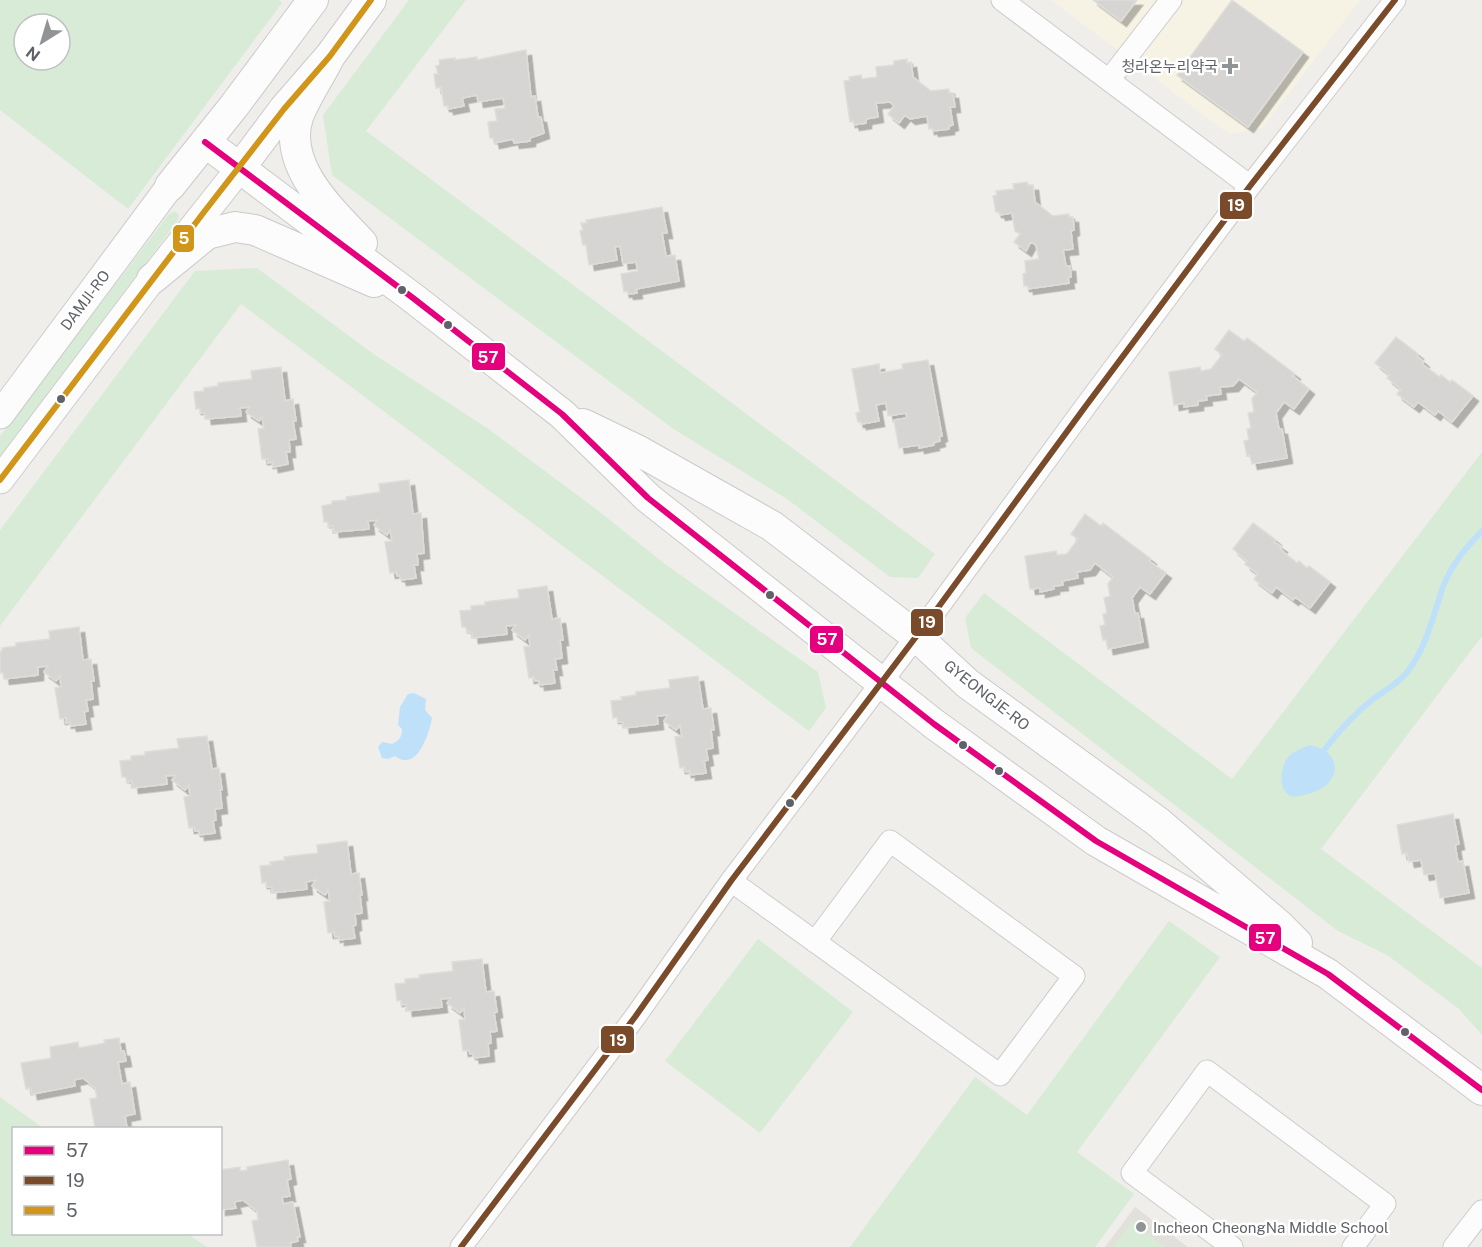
<svg xmlns="http://www.w3.org/2000/svg" width="1482" height="1247" viewBox="0 0 1482 1247" font-family="'Public Sans','Noto Sans KR',sans-serif">
<style>
.commercial{fill:#f7f3e4}
.education{fill:#e2e0da}
.green{fill:#d8ebd6;fill-rule:evenodd}
.water{fill:#bfe0f9}
.lines{fill:none;stroke-linecap:round;stroke-linejoin:round}
.stream{stroke:#bfe0f9;stroke-width:6}
.building{fill:#d6d5d3;stroke:#deddd9;stroke-width:1.5;filter:url(#shadow)}
.minor-casing{stroke:#cbcccc;stroke-width:23}
.tertiary-casing{stroke:#cbcccc;stroke-width:29}
.secondary-casing{stroke:#cacacb;stroke-width:32}
.minor{stroke:#fdfcfc;stroke-width:21}
.tertiary{stroke:#fdfcfc;stroke-width:27}
.secondary{stroke:#fdfcfc;stroke-width:30}
.bus-1-casing{stroke:#fff;stroke-width:10}
.bus-2-casing{stroke:#fff;stroke-width:10}
.bus-3-casing{stroke:#fff;stroke-width:10}
.bus-1{stroke:#e5007d;stroke-width:6}
.bus-2{stroke:#7a4b2a;stroke-width:6}
.bus-3{stroke:#d1951a;stroke-width:6}
.poi-dot{fill:#919496;stroke:#fff;stroke-width:2}
.bus-dot{fill:#5f6368;stroke:#fff;stroke-width:2}
.labels{text-anchor:middle;dominant-baseline:central;stroke-width:5;stroke-linejoin:round;paint-order:stroke}
.poi-label{font-size:15px;fill:#5f6368;stroke:#fff;text-anchor:end}
.street-label{font-size:15px;fill:#5f6368;stroke:#fff}
.line-badge{stroke:#fff;stroke-width:2}
.badge-label{font-size:16px;text-anchor:middle;font-weight:bold;fill:#fff}
</style>
<defs>
<filter id="shadow"><feDropShadow dx="5.5" dy="5.5" stdDeviation="0" flood-color="#0004"/></filter>
</defs>
<rect width="100%" height="100%" fill="#efeeea"/>
<path class="commercial" d="M 1051,0 L 1360,0 L 1262,128 L 1229,134 Z"/>
<path class="education" d="M 1135,1207 L 1188,1247 L 1105,1247 Z"/>
<path class="green" d="M 0,0 L 279,0 L 282,3 L 128,209 L 0,110 ZM 24,24 L 60,24 L 60,60 L 24,60 Z
M 409,0 L 466,0 L 366,131 L 935,554 L 918,578 L 890,577 L 787,499 L 672,428 L 332,175 L 323,115 Z
M 175,211 L 179,215 L 178,220 L 0,457 L 0,436 L 169,214 Z
M 257,268 L 372,353 L 487,428 L 596,509 L 665,564 L 818,672 L 826,708 L 809,731 L 241,304 L 0,626 L 0,530 L 195,271 Z
M 1482,452 L 1482,636 L 1321,849 L 1482,968 L 1482,1035 L 1459,1009 L 1387,955 L 1338,931 L 971,648 L 965,618 L 984,593 L 1232,779 Z
M 1169,921 L 1220,957 L 1077,1152 L 1134,1194 L 1095,1247 L 850,1247 L 975,1077 L 1027,1115 Z
M 758,939 L 853,1012 L 760,1133 L 665,1061 Z
M 0,1097 L 43,1128 L 14,1128 L 14,1234 L 188,1234 L 207,1247 L 0,1247 Z
M 1132,1222 L 1165,1247 L 1113,1247 Z"/>
<path class="water" d="M 414,693 L 426,699 L 425,710 L 432,718 C 429,734 417,773 395,756 L 388,759 L 382,758 L 378,747 L 382,742 L 392,744 C 399,741 402,737 402,729 L 398,725 L 400,707 L 408,694 Z
M 1310,745 C 1347,753 1340,787 1307,794 C 1301,796 1294,798 1289,795 C 1277,787 1281,765 1289,756 C 1295,751 1302,748 1310,745 Z"/>
<g class="lines">
<path class="stream" d="M 1325,749 C 1339,731 1354,714 1372,700 C 1384,690 1399,684 1408,671 C 1427,646 1433,616 1443,587 C 1451,565 1465,548 1482,531"/>
</g>
<path class="building" d="M 1093,0 L 1137,0 L 1121,21 Z
M 1232,0 L 1303,52 L 1248,127 L 1177,75 Z
M 526,50 L 531,97 L 535,96 L 538,117 L 541,117 L 544,133 L 530,138 L 530,141 L 514,143 L 513,139 L 494,143 L 493,138 L 490,138 L 488,122 L 497,121 L 495,109 L 505,108 L 503,98 L 478,102 L 477,95 L 462,98 L 464,106 L 448,109 L 448,106 L 444,106 L 441,87 L 436,88 L 434,74 L 438,74 L 436,66 L 440,65 L 439,60 L 455,58 L 455,60 L 477,57 L 477,60 Z
M 907,59 L 907,63 L 911,62 L 913,77 L 931,91 L 949,89 L 949,93 L 953,93 L 955,107 L 950,107 L 953,125 L 949,126 L 949,129 L 933,131 L 932,128 L 929,129 L 927,116 L 910,119 L 905,115 L 899,123 L 888,114 L 894,106 L 890,102 L 876,103 L 878,117 L 866,119 L 866,123 L 854,125 L 853,121 L 850,122 L 844,81 L 850,80 L 849,77 L 861,75 L 862,79 L 877,77 L 876,67 L 894,65 L 894,61 Z
M 1027,182 L 1028,185 L 1033,185 L 1035,202 L 1053,216 L 1069,214 L 1069,217 L 1073,217 L 1074,230 L 1071,231 L 1073,249 L 1063,250 L 1066,266 L 1070,266 L 1071,277 L 1068,278 L 1069,283 L 1028,289 L 1028,286 L 1024,286 L 1023,274 L 1026,273 L 1025,261 L 1039,259 L 1036,245 L 1031,242 L 1026,251 L 1014,242 L 1020,234 L 1015,231 L 1012,213 L 1000,215 L 999,212 L 996,212 L 993,196 L 997,195 L 996,191 L 1014,189 L 1013,184 Z
M 662,207 L 667,233 L 662,233 L 666,256 L 675,255 L 679,281 L 636,289 L 637,293 L 628,294 L 627,291 L 624,292 L 621,274 L 638,271 L 636,262 L 623,264 L 620,246 L 615,247 L 617,260 L 589,265 L 586,245 L 583,245 L 580,231 L 583,230 L 581,223 L 587,223 L 586,220 Z
M 1229,330 L 1244,341 L 1247,338 L 1295,374 L 1293,376 L 1309,389 L 1294,409 L 1284,402 L 1276,413 L 1279,429 L 1282,429 L 1287,458 L 1252,464 L 1250,455 L 1247,456 L 1244,441 L 1249,440 L 1247,429 L 1251,428 L 1248,413 L 1254,412 L 1252,399 L 1257,392 L 1239,379 L 1233,386 L 1220,387 L 1221,394 L 1206,396 L 1207,400 L 1198,401 L 1198,405 L 1184,407 L 1184,403 L 1174,405 L 1169,372 L 1200,367 L 1201,371 L 1211,369 L 1222,355 L 1215,349 Z
M 1396,337 L 1418,354 L 1417,356 L 1424,362 L 1422,364 L 1440,377 L 1441,375 L 1450,382 L 1452,380 L 1473,396 L 1452,422 L 1438,411 L 1435,415 L 1418,402 L 1414,407 L 1397,394 L 1401,389 L 1387,378 L 1390,375 L 1375,363 Z
M 928,360 L 942,436 L 939,437 L 940,441 L 933,443 L 934,445 L 919,448 L 919,445 L 899,448 L 894,420 L 907,418 L 906,413 L 888,416 L 886,403 L 876,405 L 879,421 L 861,424 L 861,422 L 858,422 L 856,413 L 860,412 L 852,369 L 879,364 L 880,373 L 903,369 L 902,364 Z
M 281,367 L 285,401 L 293,399 L 296,421 L 293,421 L 296,439 L 289,440 L 290,452 L 286,452 L 288,464 L 273,467 L 272,462 L 268,463 L 268,459 L 262,459 L 258,429 L 264,428 L 262,417 L 259,421 L 246,412 L 250,407 L 240,408 L 241,416 L 206,419 L 205,413 L 200,413 L 200,408 L 196,409 L 194,392 L 204,391 L 204,388 L 218,386 L 218,383 L 252,379 L 251,371 Z
M 409,480 L 413,514 L 421,513 L 424,553 L 417,554 L 418,565 L 414,565 L 416,578 L 401,580 L 400,576 L 397,576 L 396,572 L 390,573 L 385,542 L 392,541 L 390,530 L 387,535 L 374,525 L 378,520 L 368,521 L 369,529 L 334,532 L 333,526 L 328,527 L 328,522 L 324,522 L 322,506 L 332,504 L 332,501 L 347,500 L 346,497 L 380,492 L 379,484 Z
M 1085,514 L 1101,526 L 1103,523 L 1151,559 L 1149,561 L 1166,573 L 1150,594 L 1140,587 L 1132,598 L 1135,614 L 1138,613 L 1143,642 L 1108,649 L 1106,640 L 1103,640 L 1100,626 L 1105,625 L 1103,614 L 1107,613 L 1104,598 L 1110,596 L 1108,584 L 1113,577 L 1095,563 L 1090,570 L 1077,572 L 1078,578 L 1062,581 L 1063,585 L 1054,586 L 1054,589 L 1040,592 L 1040,588 L 1030,589 L 1025,556 L 1056,551 L 1057,555 L 1067,554 L 1078,539 L 1071,534 Z
M 1253,523 L 1276,540 L 1274,542 L 1282,547 L 1280,549 L 1297,563 L 1299,561 L 1307,568 L 1309,566 L 1330,582 L 1310,608 L 1295,597 L 1293,600 L 1276,587 L 1272,593 L 1254,579 L 1258,574 L 1245,564 L 1247,561 L 1233,549 Z
M 547,586 L 552,619 L 560,618 L 563,640 L 560,640 L 562,658 L 555,659 L 557,670 L 553,670 L 555,683 L 539,685 L 539,681 L 535,681 L 534,677 L 529,678 L 524,647 L 530,646 L 529,635 L 525,640 L 512,630 L 516,625 L 506,626 L 507,634 L 473,638 L 472,632 L 467,632 L 466,627 L 462,627 L 460,611 L 471,610 L 471,606 L 485,605 L 485,602 L 519,598 L 518,590 Z
M 79,627 L 83,660 L 91,659 L 94,681 L 91,681 L 93,699 L 86,700 L 88,711 L 84,712 L 86,724 L 71,726 L 70,722 L 66,723 L 66,718 L 60,719 L 55,688 L 61,687 L 60,676 L 56,681 L 44,672 L 48,666 L 38,667 L 38,675 L 4,679 L 3,673 L 0,673 L 0,651 L 2,651 L 2,648 L 16,646 L 16,643 L 50,639 L 49,631 Z
M 698,676 L 703,709 L 711,708 L 714,730 L 711,730 L 713,748 L 706,749 L 708,760 L 704,761 L 706,773 L 690,775 L 690,771 L 686,772 L 685,767 L 680,768 L 675,737 L 682,736 L 680,725 L 676,730 L 664,721 L 668,715 L 657,716 L 658,724 L 624,728 L 623,722 L 618,722 L 617,717 L 613,718 L 611,701 L 622,700 L 621,697 L 636,695 L 636,692 L 670,688 L 669,680 Z
M 207,736 L 212,769 L 219,768 L 222,790 L 220,790 L 222,808 L 215,809 L 216,820 L 213,821 L 215,833 L 199,835 L 199,831 L 195,831 L 194,827 L 189,828 L 184,797 L 190,796 L 189,785 L 185,790 L 172,780 L 176,775 L 166,776 L 167,784 L 133,788 L 132,781 L 127,782 L 126,777 L 122,777 L 120,761 L 131,760 L 131,756 L 145,755 L 145,752 L 179,748 L 177,739 Z
M 1453,814 L 1459,844 L 1455,845 L 1458,862 L 1463,861 L 1469,893 L 1440,898 L 1435,873 L 1424,875 L 1421,860 L 1409,862 L 1407,853 L 1402,854 L 1397,825 Z
M 347,841 L 351,874 L 359,873 L 362,895 L 360,895 L 362,913 L 355,914 L 356,925 L 353,926 L 355,938 L 339,940 L 339,936 L 335,937 L 334,932 L 328,933 L 324,902 L 330,901 L 328,890 L 325,895 L 312,886 L 316,880 L 306,882 L 307,889 L 272,893 L 272,887 L 266,887 L 266,882 L 262,883 L 260,866 L 271,865 L 270,862 L 285,860 L 284,857 L 318,853 L 317,845 Z
M 482,959 L 486,992 L 494,991 L 497,1012 L 494,1013 L 497,1031 L 490,1032 L 491,1043 L 488,1044 L 489,1056 L 474,1058 L 473,1054 L 470,1054 L 469,1050 L 463,1051 L 459,1020 L 465,1019 L 464,1008 L 460,1013 L 447,1003 L 451,998 L 441,999 L 442,1007 L 407,1011 L 406,1004 L 401,1005 L 401,1000 L 397,1001 L 395,984 L 405,983 L 405,979 L 420,978 L 419,975 L 453,971 L 452,962 Z
M 119,1038 L 121,1051 L 124,1051 L 126,1061 L 118,1062 L 122,1084 L 130,1082 L 135,1114 L 125,1116 L 127,1128 L 95,1128 L 90,1099 L 97,1098 L 95,1088 L 83,1078 L 74,1080 L 75,1086 L 32,1094 L 31,1088 L 26,1089 L 21,1063 L 51,1058 L 50,1047 L 78,1042 L 79,1048 L 105,1043 L 104,1040 Z
M 288,1160 L 291,1179 L 287,1180 L 290,1196 L 282,1197 L 283,1204 L 293,1202 L 300,1237 L 297,1237 L 298,1241 L 290,1243 L 291,1247 L 257,1247 L 252,1221 L 258,1220 L 257,1211 L 243,1200 L 234,1202 L 236,1208 L 220,1210 L 220,1170 L 240,1167 L 240,1171 L 247,1170 L 247,1167 Z"/>
<g class="lines">
<g class="minor-casing">
<path id="minor" d="M 1002,0 L 1250,186
M 1109,80 L 1171,0
M 731,881 L 1000,1075 L 1074,976 L 890,841 L 815,942
M 461,1247 L 635,1017 L 731,881 L 937,609 L 1085,407 L 1250,186 L 1395,0
M 1232,1247 L 1132,1173 L 1207,1071 L 1385,1204 L 1353,1247
M 1454,1247 L 1482,1211"/>
</g>
<g class="tertiary-casing">
<path id="tertiary" d="M 0,415 L 170,186
M 0,480 L 152,279 L 240,168"/>
</g>
<g class="secondary-casing">
<path id="secondary" d="M 330,56 C 321,74 304,100 298,117 C 282,166 332,211 362,243
M 205,142 L 413,298 L 562,414 L 648,498 L 934,724 L 1096,841 L 1328,974 L 1482,1090
M 240,168 L 284,109 L 330,56 L 371,0
M 170,186 L 234,106 L 313,0
M 152,279 L 207,234 L 235,227 L 255,230 L 374,282
M 583,424 L 639,451 L 772,526 L 916,636 L 968,684 L 1158,822 L 1280,926 L 1297,943"/>
</g>
<use href="#minor" class="minor"/>
<use href="#tertiary" class="tertiary"/>
<use href="#secondary" class="secondary"/>
<g class="bus-1-casing">
<path id="bus-1" d="M 205,142 L 413,298 L 562,414 L 648,498 L 934,724 L 1096,841 L 1328,974 L 1482,1090"/>
</g>
<g class="bus-2-casing">
<path id="bus-2" d="M 461,1247 L 635,1017 L 731,881 L 937,609 L 1085,407 L 1250,186 L 1395,0"/>
</g>
<g class="bus-3-casing">
<path id="bus-3" d="M 0,480 L 204,212 L 284,109 L 330,56 L 371,0"/>
</g>
<use href="#bus-1" class="bus-1"/>
<use href="#bus-2" class="bus-2"/>
<use href="#bus-3" class="bus-3"/>
</g>
<g class="poi-dot">
<path d="M1227 57h6v6h6v6h-6v6h-6v-6h-6v-6h6z"/>
<circle cx="1141" cy="1227" r="6"/>
</g>
<g class="bus-dot">
<circle cx="402" cy="290" r="5"/>
<circle cx="448" cy="325" r="5"/>
<circle cx="61" cy="399" r="5"/>
<circle cx="770" cy="595" r="5"/>
<circle cx="963" cy="745" r="5"/>
<circle cx="999" cy="771" r="5"/>
<circle cx="790" cy="803" r="5"/>
<circle cx="1405" cy="1032" r="5"/>
</g>
<g class="labels">
<g class="poi-label">
<text x="1218" y="66">청라온누리약국</text>
<text x="1153" y="1227" text-anchor="start">Incheon CheongNa Middle School</text>
</g>
<g class="street-label">
<text transform="translate(85 300) rotate(-53)">DAMJI-RO</text>
<text transform="translate(987 695) rotate(38)">GYEONGJE-RO</text>
</g>
</g>
<g class="line-badge">
<rect x="1219" y="191" width="34" height="29" rx="6" fill="#7a4b2a"/>
<rect x="172" y="224" width="23" height="29" rx="6" fill="#d1951a"/>
<rect x="471" y="342" width="35" height="29" rx="6" fill="#e5007d"/>
<rect x="910" y="608" width="34" height="29" rx="6" fill="#7a4b2a"/>
<rect x="809" y="625" width="35" height="29" rx="6" fill="#e5007d"/>
<rect x="1248" y="923" width="34" height="29" rx="6" fill="#e5007d"/>
<rect x="600" y="1025" width="35" height="29" rx="6" fill="#7a4b2a"/>
</g>
<g class="badge-label">
<text x="1236" y="211">19</text>
<text x="184" y="244">5</text>
<text x="488" y="363">57</text>
<text x="927" y="628">19</text>
<text x="827" y="645">57</text>
<text x="1265" y="944">57</text>
<text x="618" y="1046">19</text>
</g>
<rect x="12" y="1127" width="210" height="108" fill="#ffffff" stroke="#bfc1c3" stroke-width="1.5"/>
<rect x="24" y="1146" width="30" height="9" fill="#e5007d" stroke="#bfc1c3" stroke-width="1.5"/>
<text x="66" y="1157" font-size="18" fill="#5f6368">57</text>
<rect x="24" y="1176" width="30" height="9" fill="#7a4b2a" stroke="#bfc1c3" stroke-width="1.5"/>
<text x="66" y="1187" font-size="18" fill="#5f6368">19</text>
<rect x="24" y="1206" width="30" height="9" fill="#d1951a" stroke="#bfc1c3" stroke-width="1.5"/>
<text x="66" y="1217" font-size="18" fill="#5f6368">5</text>
<g transform="translate(42 42) rotate(217)"><circle r="28" fill="#ffffff" stroke="#bfc1c3" stroke-width="1.5"/>
<path d="M0-4.5L10 22L0 15L-10 22Z" fill="#919496"/>
<text y="-9" font-size="16" font-weight="bold" text-anchor="middle" fill="#5f6368">N</text>
</g>
</svg>
